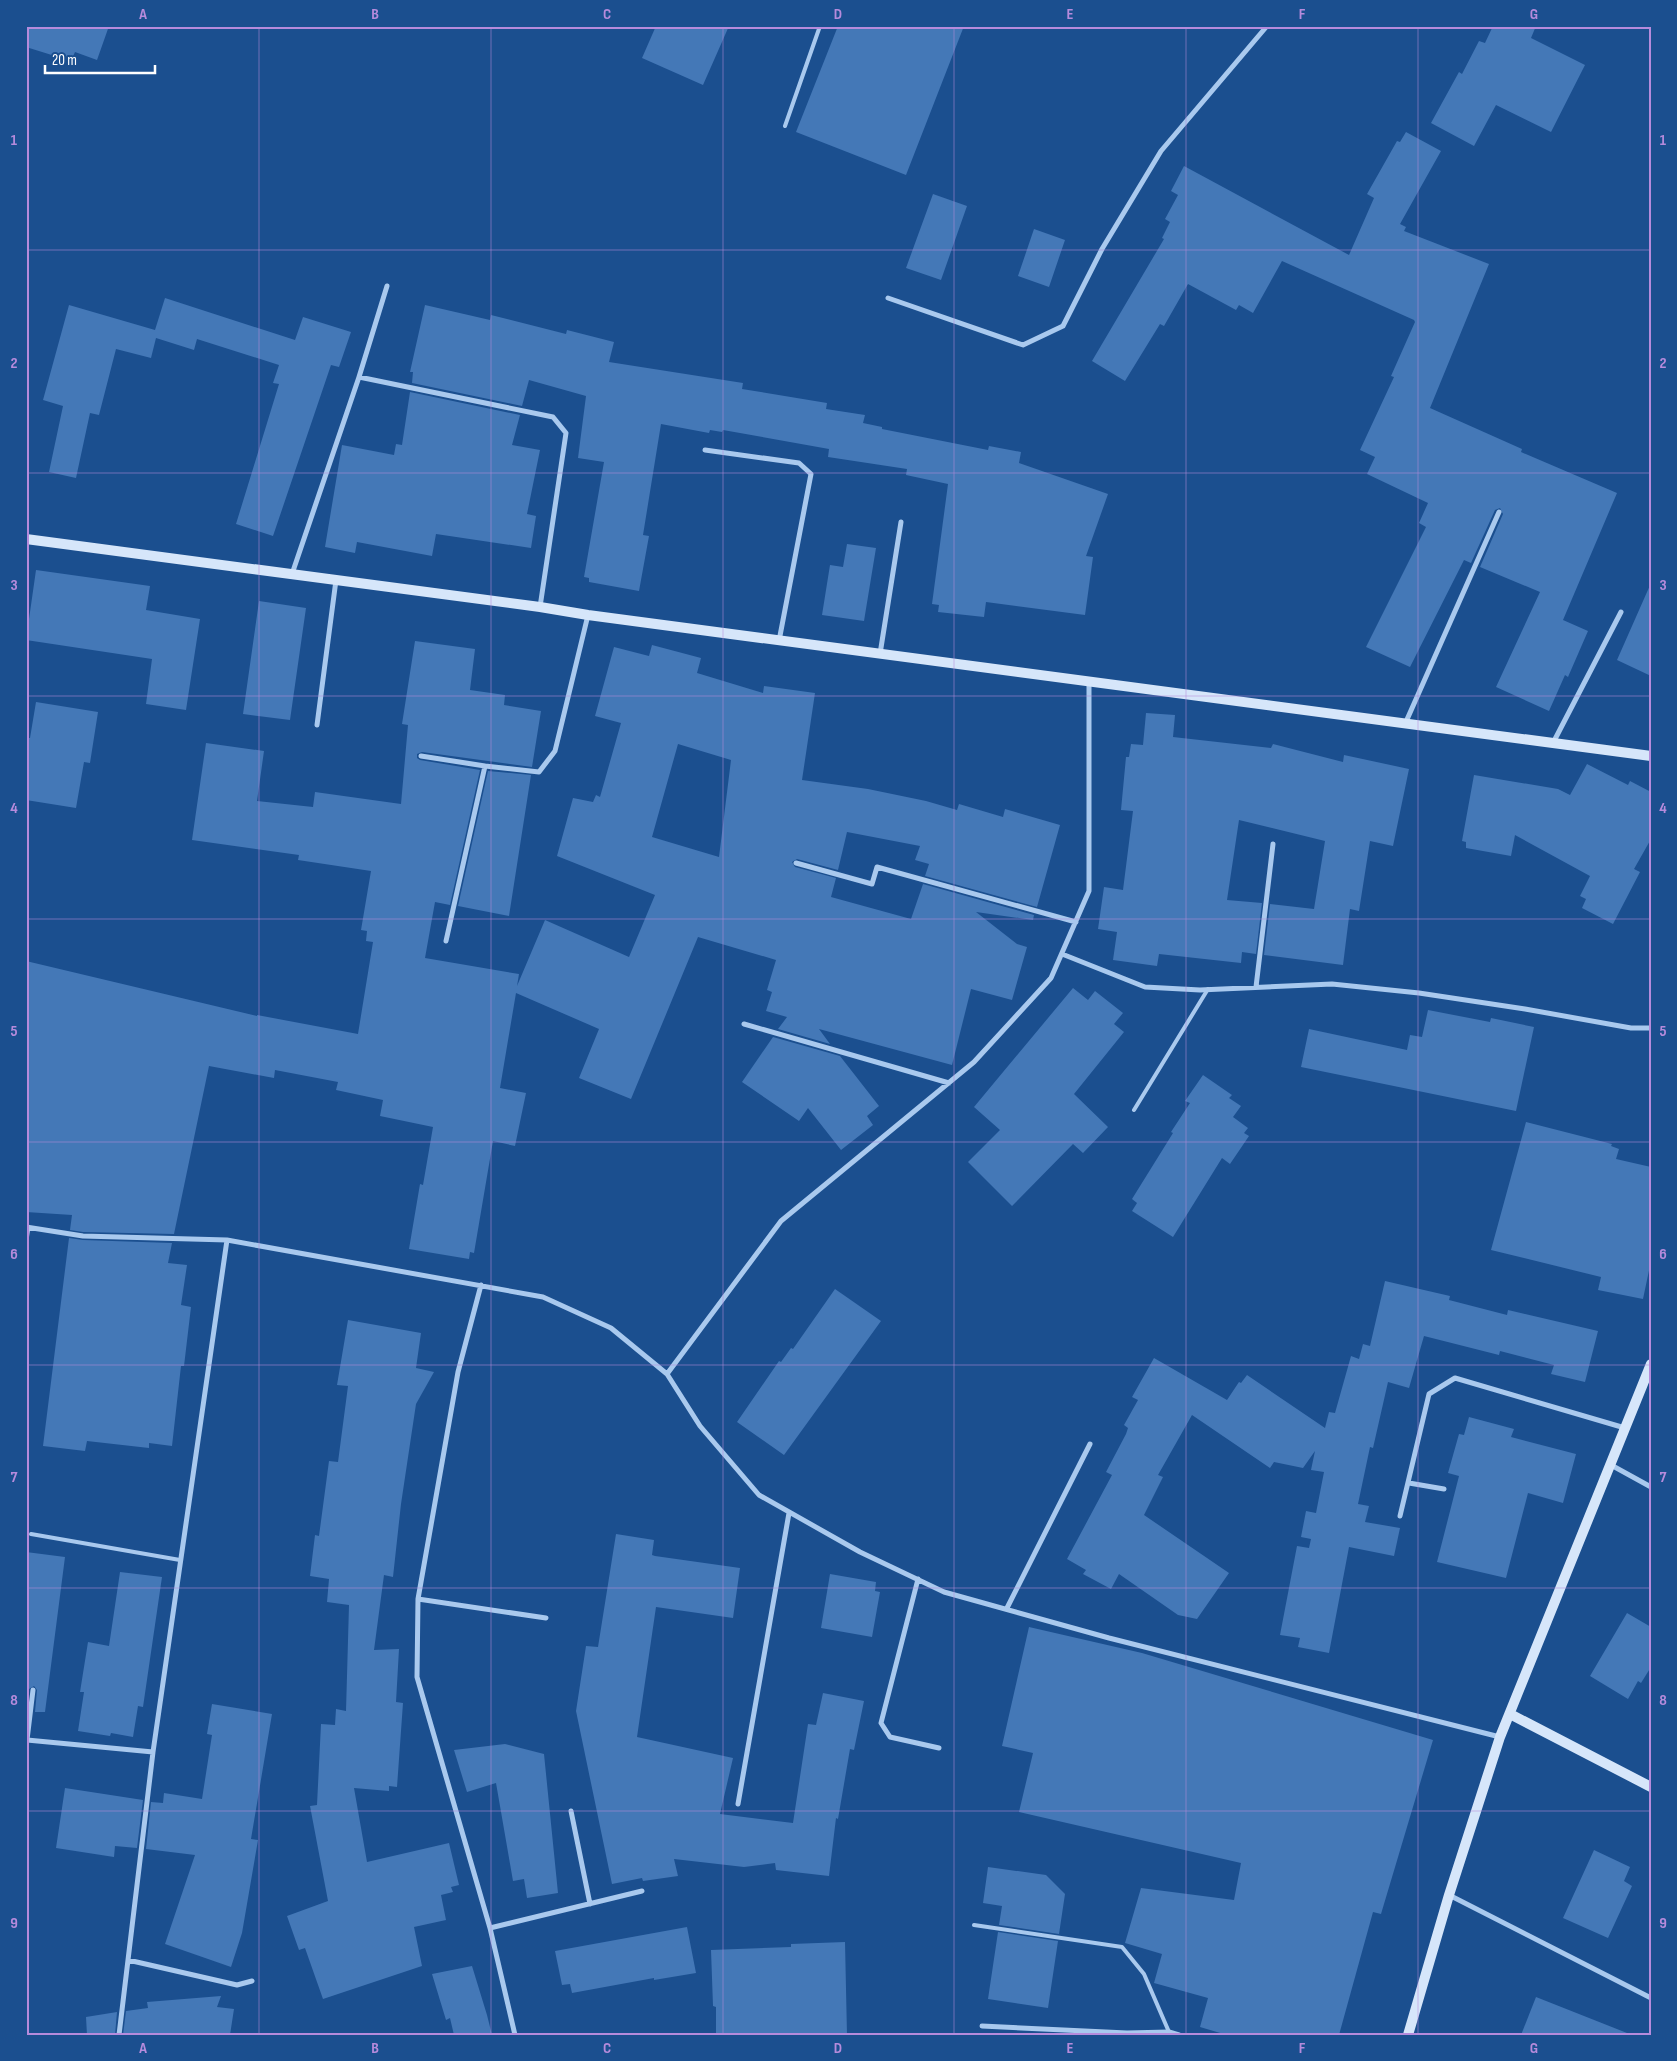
<svg xmlns="http://www.w3.org/2000/svg" width="1677" height="2061" viewBox="0 0 1677 2061" font-family="'Sofia Sans Condensed',sans-serif">
<style>
.building{fill:#4478b7;fill-rule:evenodd}
.lines{fill:none;stroke-linecap:round;stroke-linejoin:round}
.lane{stroke:#a9c9ee;stroke-width:4}
.street{stroke:#a9c9ee;stroke-width:5}
.secondary{stroke:#d6e6fa;stroke-width:10}
.grid{fill:none;stroke:#b68bdc;stroke-width:1;stroke-opacity:0.55}
.neatline{fill:none;stroke:#b68bdc;stroke-width:2}
.grid-label{font-size:16px;text-anchor:middle;font-weight:bold;fill:#b68bdc}
</style>
<rect width="100%" height="100%" fill="#1b4f8f"/>
<path class="building" d="M 26,26 L 109,26 L 97,60 L 75,52 L 71,61 L 26,47 Z
M 656,26 L 729,26 L 703,85 L 642,58 Z
M 838,26 L 964,26 L 906,175 L 796,132 Z
M 1493,26 L 1536,26 L 1531,38 L 1585,65 L 1551,132 L 1496,105 L 1474,146 L 1431,123 L 1459,72 L 1462,74 L 1479,41 L 1485,43 Z
M 1406,132 L 1441,151 L 1400,224 L 1406,227 L 1404,231 L 1489,264 L 1430,408 L 1522,449 L 1521,452 L 1617,493 L 1563,620 L 1588,631 L 1568,677 L 1565,675 L 1549,711 L 1496,687 L 1540,592 L 1480,567 L 1503,514 L 1500,508 L 1495,510 L 1471,563 L 1464,560 L 1410,667 L 1366,647 L 1426,527 L 1419,523 L 1428,503 L 1367,474 L 1375,457 L 1360,450 L 1394,377 L 1391,376 L 1415,322 L 1414,320 L 1282,261 L 1253,313 L 1239,305 L 1236,310 L 1188,284 L 1164,326 L 1160,324 L 1125,381 L 1092,361 L 1164,239 L 1162,238 L 1170,222 L 1165,219 L 1178,195 L 1171,191 L 1184,166 L 1349,255 L 1374,198 L 1367,194 L 1397,141 L 1400,142 Z
M 933,194 L 967,206 L 941,280 L 906,268 Z
M 1034,229 L 1065,240 L 1049,287 L 1018,276 Z
M 165,298 L 295,340 L 303,317 L 351,332 L 339,367 L 331,365 L 273,536 L 236,524 L 279,384 L 273,383 L 279,365 L 197,339 L 194,350 L 156,338 L 151,358 L 116,349 L 99,415 L 90,413 L 76,478 L 49,472 L 63,406 L 43,400 L 69,305 L 155,330 Z
M 425,305 L 490,320 L 491,315 L 566,334 L 567,330 L 614,342 L 609,362 L 743,383 L 742,389 L 827,403 L 826,409 L 865,415 L 863,423 L 882,427 L 882,429 L 988,450 L 989,446 L 1021,452 L 1019,463 L 1108,494 L 1086,556 L 1093,557 L 1085,615 L 986,602 L 984,617 L 938,612 L 939,605 L 932,604 L 948,484 L 906,475 L 907,469 L 828,457 L 829,449 L 723,430 L 722,432 L 710,430 L 709,433 L 661,424 L 643,535 L 649,536 L 639,591 L 589,582 L 589,578 L 584,577 L 604,462 L 578,458 L 586,396 L 529,380 L 522,406 L 412,383 L 413,372 L 410,372 Z
M 410,392 L 520,415 L 512,445 L 540,450 L 527,514 L 536,516 L 531,548 L 436,534 L 432,556 L 357,542 L 355,553 L 325,547 L 342,445 L 394,455 L 396,444 L 402,445 Z
M 847,544 L 876,548 L 864,621 L 822,615 L 830,565 L 843,567 Z
M 36,570 L 150,586 L 146,610 L 200,619 L 186,710 L 146,704 L 152,659 L 26,640 Z
M 1651,583 L 1651,676 L 1617,660 Z
M 259,601 L 306,608 L 290,720 L 243,714 Z
M 415,641 L 475,649 L 470,690 L 505,695 L 504,705 L 541,711 L 532,767 L 422,752 L 417,754 L 417,758 L 420,760 L 480,770 L 450,905 L 435,902 L 425,958 L 519,974 L 517,986 L 545,920 L 629,957 L 655,895 L 557,856 L 573,798 L 593,802 L 596,795 L 600,797 L 621,723 L 595,716 L 614,647 L 649,656 L 652,645 L 701,658 L 697,673 L 763,693 L 764,686 L 815,693 L 802,780 L 868,789 L 926,801 L 957,810 L 959,804 L 1003,817 L 1005,809 L 1060,825 L 1037,907 L 925,876 L 929,864 L 915,860 L 920,846 L 847,832 L 838,870 L 797,859 L 792,862 L 795,867 L 836,878 L 831,897 L 911,919 L 923,884 L 1034,915 L 1033,920 L 976,912 L 1017,944 L 1027,947 L 1012,1000 L 971,989 L 952,1065 L 819,1029 L 830,1044 L 778,1029 L 787,1017 L 766,1011 L 772,992 L 767,990 L 776,960 L 698,937 L 631,1099 L 579,1078 L 599,1029 L 516,993 L 500,1088 L 526,1093 L 515,1146 L 493,1141 L 474,1253 L 470,1252 L 469,1259 L 409,1249 L 420,1184 L 423,1185 L 433,1127 L 380,1116 L 383,1100 L 336,1090 L 338,1082 L 275,1070 L 274,1078 L 209,1066 L 174,1234 L 83,1232 L 70,1230 L 72,1215 L 26,1212 L 26,961 L 257,1016 L 257,1015 L 358,1034 L 373,942 L 366,941 L 367,931 L 361,930 L 371,871 L 298,860 L 299,855 L 192,840 L 206,743 L 264,751 L 257,801 L 313,807 L 315,792 L 401,804 L 408,725 L 402,724 ZM 678,744 L 731,760 L 719,857 L 652,837 Z
M 36,702 L 98,712 L 90,763 L 84,762 L 76,808 L 26,800 L 26,738 L 30,738 Z
M 1146,713 L 1175,715 L 1173,737 L 1271,748 L 1273,744 L 1343,762 L 1344,755 L 1409,769 L 1393,846 L 1370,841 L 1359,911 L 1350,909 L 1343,965 L 1264,955 L 1270,904 L 1314,909 L 1325,841 L 1239,820 L 1227,900 L 1262,903 L 1256,954 L 1242,952 L 1241,963 L 1159,954 L 1157,966 L 1113,960 L 1117,932 L 1098,929 L 1104,887 L 1123,890 L 1133,811 L 1121,810 L 1126,757 L 1129,757 L 1131,744 L 1143,745 Z
M 1587,764 L 1628,785 L 1630,781 L 1651,792 L 1651,839 L 1634,869 L 1640,872 L 1613,924 L 1582,908 L 1586,899 L 1580,896 L 1590,876 L 1515,835 L 1511,856 L 1466,848 L 1466,842 L 1462,841 L 1474,775 L 1558,789 L 1570,795 Z
M 488,771 L 531,775 L 509,916 L 458,906 Z
M 1073,988 L 1088,1000 L 1095,991 L 1123,1013 L 1114,1024 L 1124,1032 L 1074,1094 L 1108,1127 L 1083,1153 L 1073,1144 L 1012,1206 L 968,1162 L 1000,1130 L 974,1107 Z
M 1428,1010 L 1490,1022 L 1491,1018 L 1534,1027 L 1516,1111 L 1301,1067 L 1309,1029 L 1407,1050 L 1410,1035 L 1422,1037 Z
M 773,1037 L 840,1056 L 879,1106 L 867,1116 L 873,1125 L 841,1150 L 808,1108 L 799,1121 L 742,1082 Z
M 1203,1075 L 1232,1095 L 1229,1098 L 1241,1106 L 1233,1117 L 1248,1128 L 1244,1133 L 1249,1136 L 1230,1164 L 1222,1158 L 1173,1237 L 1132,1211 L 1137,1203 L 1132,1199 L 1173,1133 L 1171,1132 L 1190,1103 L 1185,1101 Z
M 1526,1122 L 1612,1144 L 1611,1146 L 1619,1149 L 1616,1159 L 1651,1167 L 1651,1261 L 1643,1299 L 1598,1290 L 1601,1277 L 1491,1250 Z
M 69,1238 L 83,1240 L 172,1243 L 168,1263 L 187,1265 L 181,1305 L 191,1307 L 184,1366 L 181,1366 L 172,1446 L 149,1443 L 149,1448 L 87,1441 L 85,1451 L 43,1446 Z
M 1385,1281 L 1450,1296 L 1449,1300 L 1507,1315 L 1508,1310 L 1598,1331 L 1585,1382 L 1551,1374 L 1554,1365 L 1500,1351 L 1499,1355 L 1424,1336 L 1409,1388 L 1388,1382 L 1373,1448 L 1370,1447 L 1358,1504 L 1369,1506 L 1365,1522 L 1400,1528 L 1394,1556 L 1349,1547 L 1329,1653 L 1298,1647 L 1300,1638 L 1280,1635 L 1297,1546 L 1309,1548 L 1311,1539 L 1301,1537 L 1306,1511 L 1316,1513 L 1324,1472 L 1311,1470 L 1315,1451 L 1303,1468 L 1274,1462 L 1270,1468 L 1192,1415 L 1158,1475 L 1163,1477 L 1144,1515 L 1229,1573 L 1197,1619 L 1178,1615 L 1119,1574 L 1111,1589 L 1083,1574 L 1086,1570 L 1067,1559 L 1112,1475 L 1106,1472 L 1126,1434 L 1128,1428 L 1124,1425 L 1138,1400 L 1132,1397 L 1154,1358 L 1227,1400 L 1239,1382 L 1241,1383 L 1247,1375 L 1325,1428 L 1329,1412 L 1335,1413 L 1351,1356 L 1359,1359 L 1363,1344 L 1370,1346 Z
M 835,1289 L 881,1321 L 784,1455 L 737,1422 L 779,1361 L 781,1362 L 791,1348 L 793,1349 Z
M 348,1320 L 421,1333 L 416,1368 L 434,1372 L 416,1404 L 401,1504 L 393,1577 L 384,1575 L 374,1650 L 399,1649 L 396,1702 L 403,1703 L 397,1787 L 389,1786 L 389,1791 L 354,1788 L 367,1862 L 449,1843 L 459,1885 L 451,1887 L 453,1892 L 441,1895 L 446,1920 L 414,1927 L 422,1966 L 323,1999 L 305,1948 L 299,1950 L 287,1916 L 328,1901 L 310,1806 L 317,1805 L 321,1724 L 335,1725 L 336,1709 L 346,1711 L 349,1605 L 327,1602 L 329,1579 L 310,1576 L 315,1535 L 319,1536 L 329,1461 L 338,1462 L 348,1386 L 337,1385 Z
M 1469,1417 L 1514,1429 L 1511,1437 L 1576,1454 L 1563,1503 L 1528,1493 L 1506,1578 L 1437,1562 L 1459,1476 L 1448,1473 L 1459,1434 L 1464,1435 Z
M 616,1534 L 654,1540 L 652,1555 L 655,1556 L 740,1568 L 733,1618 L 656,1607 L 637,1737 L 733,1758 L 720,1814 L 793,1823 L 808,1724 L 816,1725 L 823,1693 L 864,1701 L 854,1750 L 850,1749 L 838,1819 L 836,1818 L 829,1876 L 776,1870 L 775,1863 L 744,1867 L 674,1859 L 678,1876 L 643,1881 L 642,1878 L 612,1884 L 576,1711 L 586,1646 L 598,1647 Z
M 26,1552 L 65,1557 L 45,1712 L 35,1712 L 37,1690 L 34,1686 L 29,1689 L 26,1710 Z
M 120,1572 L 162,1577 L 143,1707 L 138,1706 L 133,1737 L 111,1733 L 110,1736 L 78,1731 L 84,1692 L 80,1692 L 88,1642 L 109,1646 Z
M 830,1574 L 876,1582 L 875,1591 L 880,1592 L 872,1637 L 821,1628 Z
M 1627,1613 L 1651,1627 L 1651,1667 L 1641,1683 L 1638,1681 L 1628,1699 L 1590,1676 Z
M 1029,1627 L 1142,1653 L 1433,1740 L 1381,1914 L 1373,1912 L 1339,2035 L 1227,2035 L 1200,2027 L 1208,1998 L 1154,1983 L 1162,1954 L 1125,1943 L 1141,1888 L 1234,1900 L 1241,1863 L 1019,1812 L 1033,1753 L 1002,1746 Z
M 212,1704 L 272,1714 L 251,1839 L 258,1840 L 242,1933 L 231,1967 L 165,1944 L 195,1855 L 146,1849 L 151,1802 L 163,1803 L 164,1793 L 202,1799 L 212,1735 L 207,1734 Z
M 505,1744 L 544,1754 L 558,1893 L 527,1898 L 524,1879 L 513,1881 L 496,1783 L 467,1792 L 454,1750 Z
M 65,1788 L 143,1800 L 137,1848 L 115,1846 L 114,1857 L 56,1848 Z
M 1594,1850 L 1630,1867 L 1624,1881 L 1632,1886 L 1608,1938 L 1563,1918 Z
M 988,1867 L 1046,1875 L 1065,1894 L 1059,1934 L 999,1925 L 1002,1906 L 983,1903 Z
M 687,1927 L 696,1973 L 654,1980 L 654,1978 L 572,1993 L 570,1984 L 562,1985 L 555,1951 Z
M 998,1932 L 1058,1941 L 1048,2008 L 988,1999 Z
M 845,1942 L 847,2035 L 716,2035 L 716,2007 L 713,2006 L 711,1950 L 791,1947 L 791,1944 Z
M 472,1966 L 487,2015 L 492,2035 L 454,2035 L 450,2018 L 446,2020 L 432,1974 Z
M 221,1996 L 217,2007 L 234,2009 L 230,2035 L 123,2035 L 126,2011 L 148,2008 L 147,2002 Z
M 1536,1997 L 1627,2033 L 1626,2035 L 1521,2035 Z
M 117,2012 L 115,2035 L 87,2035 L 86,2017 Z"/>
<g class="lines">
<path class="lane" d="M 785,126 L 820,26
M 1134,1110 L 1208,989
M 31,1534 L 180,1560
M 974,1925 L 1122,1947 L 1144,1974 L 1169,2032"/>
<path class="street" d="M 888,298 L 1023,345 L 1063,326 L 1102,249 L 1161,151 L 1267,26
M 359,377 L 387,286
M 705,450 L 799,463 L 811,474 L 779,641
M 292,574 L 359,377 L 553,417 L 566,433 L 540,607
M 880,654 L 901,522
M 1405,724 L 1499,512
M 317,725 L 336,580
M 1553,743 L 1621,612
M 421,756 L 485,766
M 796,863 L 872,884 L 877,867 L 1076,922
M 446,941 L 485,766 L 539,772 L 555,751 L 588,615
M 1062,954 L 1145,987 L 1200,990 L 1332,984 L 1419,993 L 1525,1009 L 1631,1028 L 1651,1028
M 1256,987 L 1273,844
M 744,1024 L 949,1083
M 26,1227 L 83,1236 L 227,1240 L 543,1297 L 611,1328 L 667,1374 L 700,1426 L 759,1495 L 860,1552 L 944,1592 L 1109,1638 L 1500,1737
M 26,1240 L 28,1227
M 481,1285 L 458,1372 L 418,1599 L 417,1677 L 490,1928 L 515,2035
M 667,1374 L 781,1221 L 974,1062 L 1051,978 L 1089,891 L 1089,683
M 1611,1465 L 1651,1487
M 1409,1483 L 1444,1489
M 1400,1516 L 1429,1394 L 1455,1378 L 1625,1428
M 918,1579 L 881,1723 L 890,1737 L 939,1748
M 418,1599 L 546,1618
M 1007,1608 L 1090,1444
M 27,1740 L 33,1690
M 26,1742 L 27,1740 L 153,1752
M 738,1804 L 789,1513
M 571,1811 L 590,1904
M 1449,1895 L 1651,1998
M 490,1928 L 642,1891
M 128,1960 L 237,1985 L 252,1981
M 982,2026 L 1127,2033 L 1169,2032 L 1179,2035
M 119,2035 L 153,1752 L 227,1240"/>
<path class="secondary" d="M 26,539 L 540,607 L 588,615 L 1651,756
M 1510,1714 L 1651,1787
M 1408,2035 L 1449,1895 L 1500,1737 L 1651,1364"/>
</g>
<path class="grid" d="M 259,26 L 259,2035M 491,26 L 491,2035M 723,26 L 723,2035M 954,26 L 954,2035M 1186,26 L 1186,2035M 1418,26 L 1418,2035M 26,250 L 1651,250M 26,473 L 1651,473M 26,696 L 1651,696M 26,919 L 1651,919M 26,1142 L 1651,1142M 26,1365 L 1651,1365M 26,1588 L 1651,1588M 26,1811 L 1651,1811"/>
<rect width="1677" height="2061" fill="none" stroke="#1b4f8f" stroke-width="55"/>
<path d="M45 65v8h110v-8" fill="none" stroke="#ffffff" stroke-width="2.5"/>
<text x="52" y="65" font-size="15" fill="#ffffff" stroke="#1b4f8f" stroke-width="4" paint-order="stroke">20 m</text>
<rect x="28" y="28" width="1622" height="2006" class="neatline"/>
<g class="grid-label">
<text x="143" y="19">A</text>
<text x="375" y="19">B</text>
<text x="607" y="19">C</text>
<text x="838" y="19">D</text>
<text x="1070" y="19">E</text>
<text x="1302" y="19">F</text>
<text x="1534" y="19">G</text>
<text x="14" y="145">1</text>
<text x="1663" y="145">1</text>
<text x="14" y="368">2</text>
<text x="1663" y="368">2</text>
<text x="14" y="590">3</text>
<text x="1663" y="590">3</text>
<text x="14" y="813">4</text>
<text x="1663" y="813">4</text>
<text x="14" y="1036">5</text>
<text x="1663" y="1036">5</text>
<text x="14" y="1259">6</text>
<text x="1663" y="1259">6</text>
<text x="14" y="1482">7</text>
<text x="1663" y="1482">7</text>
<text x="14" y="1705">8</text>
<text x="1663" y="1705">8</text>
<text x="14" y="1928">9</text>
<text x="1663" y="1928">9</text>
<text x="143" y="2053">A</text>
<text x="375" y="2053">B</text>
<text x="607" y="2053">C</text>
<text x="838" y="2053">D</text>
<text x="1070" y="2053">E</text>
<text x="1302" y="2053">F</text>
<text x="1534" y="2053">G</text>
</g>
</svg>
